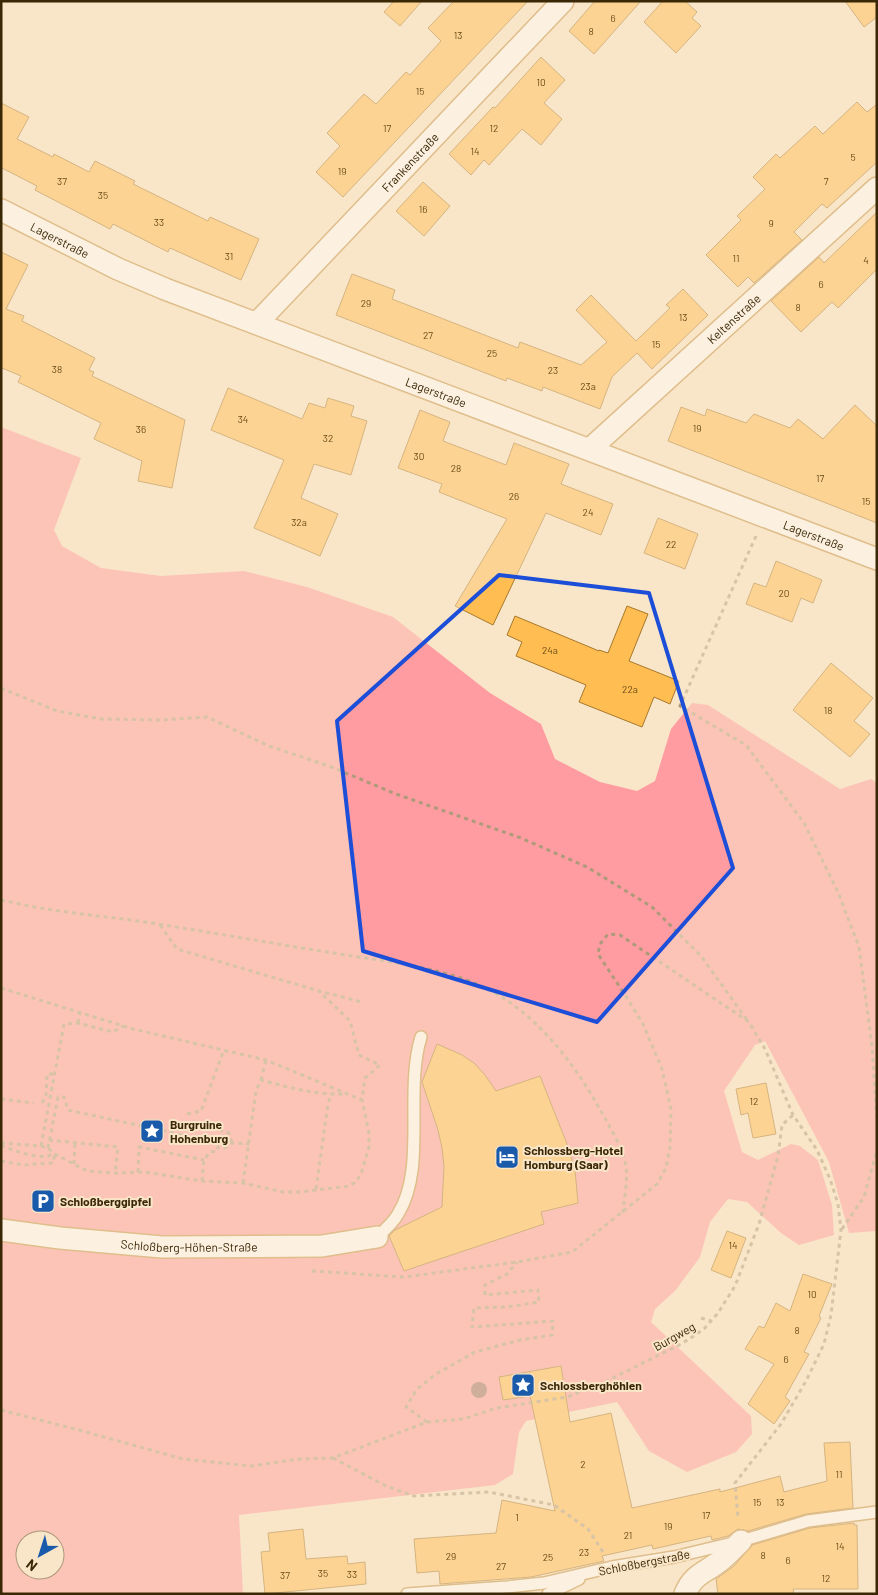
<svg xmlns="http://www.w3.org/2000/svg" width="878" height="1595" viewBox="0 0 878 1595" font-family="Barlow,sans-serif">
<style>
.green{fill:#ff9ca1;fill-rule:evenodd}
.building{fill:#ffbd52;stroke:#a7782a}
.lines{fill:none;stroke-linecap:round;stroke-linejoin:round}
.lane-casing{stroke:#be8e42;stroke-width:14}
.street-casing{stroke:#be8e42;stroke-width:24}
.path{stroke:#ae9a7b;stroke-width:3;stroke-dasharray:4 4;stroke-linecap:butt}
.lane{stroke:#fff;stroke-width:11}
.street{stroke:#fff;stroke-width:21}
.tree{fill:#9d6b67}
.marked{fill:none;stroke:#1d4ed8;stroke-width:4;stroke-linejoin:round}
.labels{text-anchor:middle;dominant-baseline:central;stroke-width:4;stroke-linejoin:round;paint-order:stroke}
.number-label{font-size:10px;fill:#6b4c18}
.street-label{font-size:12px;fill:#3a2705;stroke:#f9e5c8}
.poi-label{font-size:12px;font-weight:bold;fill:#3a2705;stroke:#f9e5c8;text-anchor:start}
</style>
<rect width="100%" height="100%" fill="#f9e5c8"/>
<path class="green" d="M 1,427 L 81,458 L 54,530 L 62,546 L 101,568 L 161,576 L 244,571 L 307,587 L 393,617 L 490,693 L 541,724 L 555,759 L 600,782 L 637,791 L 655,781 L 671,729 L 692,703 L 708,705 L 840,789 L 871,779 L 877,783 L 877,1231 L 849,1233 L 829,1162 L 765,1041 L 755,1045 L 724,1091 L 742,1152 L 758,1160 L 791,1144 L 800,1146 L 818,1160 L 832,1205 L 834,1235 L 799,1245 L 781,1233 L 747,1202 L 728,1199 L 710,1222 L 700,1257 L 675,1291 L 655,1309 L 651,1322 L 751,1416 L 752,1434 L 736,1452 L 687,1472 L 649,1451 L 617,1402 L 526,1421 L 519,1432 L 513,1474 L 495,1485 L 239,1515 L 243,1594 L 1,1594 ZM 25,1540 L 55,1540 L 55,1570 L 25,1570 Z"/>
<path class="building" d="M 394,1 L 422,1 L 400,26 L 384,12 Z
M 454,1 L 528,1 L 343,197 L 316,172 L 340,146 L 327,133 L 364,94 L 376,104 L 406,72 L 410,75 L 441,41 L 428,28 Z
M 595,1 L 641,1 L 594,54 L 569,31 Z
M 663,1 L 685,1 L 697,12 L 692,18 L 701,26 L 676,53 L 644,22 Z
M 845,1 L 877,1 L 877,17 L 864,27 Z
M 541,57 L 565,80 L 544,103 L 562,119 L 541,145 L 522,129 L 489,165 L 484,160 L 471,175 L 449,154 L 493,107 L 495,108 Z
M 857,102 L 867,112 L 877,104 L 877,162 L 827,208 L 822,204 L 794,232 L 802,240 L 754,283 L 748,277 L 738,287 L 706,255 L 741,220 L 737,216 L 765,189 L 753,177 L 776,154 L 780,158 L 815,126 L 823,134 Z
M 1,103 L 29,117 L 17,139 L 53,157 L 54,154 L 89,172 L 95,161 L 135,181 L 133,184 L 208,221 L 210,217 L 259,239 L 241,280 L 170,248 L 168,252 L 113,224 L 110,229 L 35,190 L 37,186 L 2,168 L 1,170 Z
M 423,182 L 450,206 L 424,236 L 396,211 Z
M 877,212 L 877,269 L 838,308 L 832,302 L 801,332 L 771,301 L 819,257 L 824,263 Z
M 1,252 L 28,265 L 6,309 L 24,316 L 22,321 L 95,358 L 89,370 L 94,372 L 92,376 L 185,420 L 172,488 L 138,481 L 142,461 L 94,439 L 101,423 L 18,382 L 21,376 L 2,368 L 1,369 Z
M 352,274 L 395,290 L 392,299 L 518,348 L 520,342 L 581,365 L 607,342 L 576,310 L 591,295 L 636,341 L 670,308 L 666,305 L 683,289 L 708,315 L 652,369 L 637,353 L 612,377 L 600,409 L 543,387 L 542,391 L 507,378 L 506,381 L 336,315 Z
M 228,388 L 302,419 L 309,403 L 325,408 L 328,398 L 354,406 L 351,416 L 367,421 L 351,475 L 314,464 L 301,498 L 338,514 L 320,556 L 254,528 L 284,460 L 211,430 Z
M 855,405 L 877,426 L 877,523 L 668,441 L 681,407 L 705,416 L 707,409 L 746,423 L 754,414 L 790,428 L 798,419 L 823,439 Z
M 420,410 L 450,422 L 443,441 L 506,465 L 514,443 L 569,464 L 561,484 L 613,504 L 601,535 L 546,513 L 493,625 L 455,606 L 507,519 L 439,492 L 442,484 L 398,468 Z
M 658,518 L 698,534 L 685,569 L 644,553 Z
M 776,561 L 822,580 L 813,603 L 801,598 L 792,622 L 746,604 L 754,583 L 766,587 Z
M 627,606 L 648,614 L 629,661 L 679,681 L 670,704 L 654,697 L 642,727 L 579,702 L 586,685 L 516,656 L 522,642 L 507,635 L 515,616 L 599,651 L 599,650 L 608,653 Z
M 831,663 L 873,698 L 854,721 L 870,734 L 850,757 L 793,710 Z
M 437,1044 L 462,1055 L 474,1063 L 485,1075 L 496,1091 L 540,1076 L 567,1144 L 575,1170 L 578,1203 L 541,1212 L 544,1224 L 404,1271 L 389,1236 L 395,1230 L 442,1207 L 444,1167 L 442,1148 L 438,1130 L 422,1082 Z
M 766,1083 L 776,1134 L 753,1138 L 748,1113 L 741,1115 L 736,1089 Z
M 727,1231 L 746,1238 L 731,1278 L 711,1270 Z
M 803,1274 L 832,1284 L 819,1316 L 821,1318 L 804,1352 L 809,1354 L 785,1397 L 790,1401 L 774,1424 L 748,1404 L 774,1364 L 745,1349 L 759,1326 L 764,1328 L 776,1303 L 790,1311 Z
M 561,1366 L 570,1422 L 611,1413 L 632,1508 L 720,1489 L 720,1492 L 780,1476 L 784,1492 L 827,1481 L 824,1443 L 850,1442 L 853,1508 L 806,1514 L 748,1531 L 738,1529 L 728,1536 L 712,1540 L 711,1536 L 653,1549 L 652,1545 L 602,1556 L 604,1561 L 531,1577 L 440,1584 L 439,1571 L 417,1573 L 414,1539 L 496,1533 L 502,1500 L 555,1511 L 530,1396 L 503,1400 L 499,1377 Z
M 854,1523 L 854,1525 L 857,1525 L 858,1589 L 793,1589 L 794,1594 L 718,1594 L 716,1579 L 734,1566 L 752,1545 L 810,1528 Z
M 303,1529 L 306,1559 L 347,1556 L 348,1564 L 365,1562 L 366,1584 L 265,1594 L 261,1552 L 270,1551 L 268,1533 Z"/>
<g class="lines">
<g class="lane-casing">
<path id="lane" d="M 377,1237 C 385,1230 393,1223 398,1214 C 427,1168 404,1092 421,1037
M 407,1594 L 507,1587 L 544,1583 L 612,1567 L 674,1557 L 741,1541 L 808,1521 L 877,1512
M 548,1594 L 579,1579"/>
</g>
<g class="street-casing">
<g id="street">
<path id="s1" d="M 1,210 L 118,269 L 165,289 L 877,559"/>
<path id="s2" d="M 257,323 L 563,1"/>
<path id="s3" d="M 590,449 L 877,188"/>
<path id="s4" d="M 1,1230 L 60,1238 L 162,1247 L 322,1246 L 377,1237"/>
<path d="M 685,1594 C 693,1574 705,1573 720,1561 C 728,1555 734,1548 741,1541"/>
</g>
</g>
<path class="path" d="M 756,536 L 680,706 L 746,745 L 804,823 L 838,892 L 859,947 L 872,1046 L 877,1121
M 1,688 L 57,711 L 101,719 L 162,720 L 207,717 L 269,746 L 329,766 L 396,794 L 521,838 L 587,867 L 652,907 L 701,956 L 747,1020
M 1,900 C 16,903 32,907 47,909 C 84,915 121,918 158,924 C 214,933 270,943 327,952 C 374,960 438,966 481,986 C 538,1012 577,1067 606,1120 C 613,1133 622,1148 625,1162 C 629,1178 624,1197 623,1213
M 160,925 L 177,949 L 319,991 L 362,1002
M 1,988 L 133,1029 L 266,1060 L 362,1100
M 78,1023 L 80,1013
M 261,1080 L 266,1060
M 1,1099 L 34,1103
M 42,1103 L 46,1095 L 47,1074 L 54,1074
M 187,1114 L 201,1111 L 224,1050
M 219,1130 L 229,1133 L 232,1143
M 49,1140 L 118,1147 L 115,1173
M 1,1143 L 41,1146 L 48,1148 L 55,1154 L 87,1171 L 115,1173 L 145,1172 L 202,1181 L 243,1183 L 283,1192 L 301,1192 L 349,1186 L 356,1182 L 361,1174 L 369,1147 L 369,1133 L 362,1100 L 365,1078 L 380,1065 L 359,1055 L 350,1021 L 319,991
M 1,1146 C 18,1151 38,1161 54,1154
M 41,1146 L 64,1024 L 78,1023 L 113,1032 L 123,1026
M 48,1148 L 58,1097 L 64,1097 L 68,1110 L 201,1139
M 1,1161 L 23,1165 L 53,1163 L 55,1154
M 74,1164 L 75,1143
M 138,1172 L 139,1147 L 204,1160
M 202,1181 L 204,1160 L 210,1152 L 217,1151 L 218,1147 L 224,1148 L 232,1143 L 249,1144
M 243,1183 L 256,1091 L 261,1080 C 288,1087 315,1095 343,1094
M 316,1189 L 328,1104 L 331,1094
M 842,1229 L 864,1197 L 877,1150
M 312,1271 L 404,1277 L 517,1262 L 572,1252 L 657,1184 L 666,1168 L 670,1147 L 671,1109 L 662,1069 L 643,1024 L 627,998 L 598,954 L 600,944 L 608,934 L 620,935 L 749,1022 L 765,1049 L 793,1115 L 817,1150 L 830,1179 L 838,1204 L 841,1230 L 831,1315 L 824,1344 L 806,1381 L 781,1424 L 735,1483 L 738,1518
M 701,1318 L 711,1321
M 1,1410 L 79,1430 L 183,1459 L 251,1466 L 299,1459 L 333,1458 L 427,1422 L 463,1419 L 497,1408 L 567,1397 L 605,1382 L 683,1343 L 704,1329 L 718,1313 L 735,1286 L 759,1224 L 778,1156 L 782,1125 L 793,1115
M 427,1422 L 406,1407 L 417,1389 L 436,1374 L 475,1352 L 520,1340 L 552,1335 L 553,1321 L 472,1327 L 474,1308 L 507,1307 L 539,1302 L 538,1290 L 485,1295 L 485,1285 L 507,1274 L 517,1262
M 333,1458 L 386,1486 L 414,1496 L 489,1492 L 554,1505 L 588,1529 L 603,1552"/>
<use href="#lane" class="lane"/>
<use href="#street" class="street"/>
</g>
<circle class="tree" cx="479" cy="1390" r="8"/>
<path d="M0 0H878V1595H0ZM 499,575 L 649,593 L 733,868 L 597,1022 L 363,951 L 337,721 Z" fill="#f9e5c8" fill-opacity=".55" fill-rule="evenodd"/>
<path class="marked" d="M 499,575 L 649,593 L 733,868 L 597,1022 L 363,951 L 337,721 Z"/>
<defs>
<g id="sight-square" transform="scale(1.25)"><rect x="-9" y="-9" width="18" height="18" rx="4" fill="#1a5aaa" stroke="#f9e5c8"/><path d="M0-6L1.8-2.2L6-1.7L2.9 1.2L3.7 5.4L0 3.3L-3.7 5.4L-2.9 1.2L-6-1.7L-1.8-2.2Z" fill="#fff"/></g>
<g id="hotel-square" transform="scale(1.25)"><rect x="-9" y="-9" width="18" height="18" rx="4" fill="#1a5aaa" stroke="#f9e5c8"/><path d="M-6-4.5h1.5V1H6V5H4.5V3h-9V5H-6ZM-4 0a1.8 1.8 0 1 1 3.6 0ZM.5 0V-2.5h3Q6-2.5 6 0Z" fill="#fff"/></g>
<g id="parking-square" transform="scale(1.25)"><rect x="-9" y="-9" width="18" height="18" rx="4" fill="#1a5aaa" stroke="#f9e5c8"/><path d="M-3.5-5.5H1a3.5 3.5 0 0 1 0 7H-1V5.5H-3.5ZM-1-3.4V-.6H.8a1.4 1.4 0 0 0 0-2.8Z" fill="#fff"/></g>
</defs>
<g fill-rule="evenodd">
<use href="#sight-square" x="152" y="1131"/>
<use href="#hotel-square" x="507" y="1157"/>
<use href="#parking-square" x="43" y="1201"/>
<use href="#sight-square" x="523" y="1385"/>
</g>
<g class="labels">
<g class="number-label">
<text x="613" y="18">6</text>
<text x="591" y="31">8</text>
<text x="458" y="35">13</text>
<text x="541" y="82">10</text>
<text x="420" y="91">15</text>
<text x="387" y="128">17</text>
<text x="494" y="128">12</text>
<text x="475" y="151">14</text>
<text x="853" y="157">5</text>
<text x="342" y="171">19</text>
<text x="62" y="181">37</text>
<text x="826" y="181">7</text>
<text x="103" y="195">35</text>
<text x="423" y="209">16</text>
<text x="159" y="222">33</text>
<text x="771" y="223">9</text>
<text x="229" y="256">31</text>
<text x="736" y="258">11</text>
<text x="866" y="260">4</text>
<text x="821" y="284">6</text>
<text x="366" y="303">29</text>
<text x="798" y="307">8</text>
<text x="683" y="317">13</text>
<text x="428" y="335">27</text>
<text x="656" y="344">15</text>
<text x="492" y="353">25</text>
<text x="57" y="369">38</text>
<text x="553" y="370">23</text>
<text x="588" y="386">23a</text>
<text x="243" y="419">34</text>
<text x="697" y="428">19</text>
<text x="141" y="429">36</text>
<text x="328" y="438">32</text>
<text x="419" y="456">30</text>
<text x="456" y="468">28</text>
<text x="820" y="478">17</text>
<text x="514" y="496">26</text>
<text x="866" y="501">15</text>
<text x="588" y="512">24</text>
<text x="299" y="522">32a</text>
<text x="671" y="544">22</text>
<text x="784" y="593">20</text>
<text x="550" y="650">24a</text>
<text x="630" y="689">22a</text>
<text x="828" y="710">18</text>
<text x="754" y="1101">12</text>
<text x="733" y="1245">14</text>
<text x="812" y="1294">10</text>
<text x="797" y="1330">8</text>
<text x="786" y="1359">6</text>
<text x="583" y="1464">2</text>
<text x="839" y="1474">11</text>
<text x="757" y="1502">15</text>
<text x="780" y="1502">13</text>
<text x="706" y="1515">17</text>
<text x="517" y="1517">1</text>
<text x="668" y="1526">19</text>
<text x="628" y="1535">21</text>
<text x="840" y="1546">14</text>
<text x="584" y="1552">23</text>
<text x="763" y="1555">8</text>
<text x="451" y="1556">29</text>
<text x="548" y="1557">25</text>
<text x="788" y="1560">6</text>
<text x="501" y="1566">27</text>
<text x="323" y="1573">35</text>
<text x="352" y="1574">33</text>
<text x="285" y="1575">37</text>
<text x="826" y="1578">12</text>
</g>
<g class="street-label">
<text stroke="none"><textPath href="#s2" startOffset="222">Frankenstraße</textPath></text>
<text stroke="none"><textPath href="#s1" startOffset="66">Lagerstraße</textPath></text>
<text stroke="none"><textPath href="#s3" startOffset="194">Keltenstraße</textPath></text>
<text stroke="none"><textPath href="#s1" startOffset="472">Lagerstraße</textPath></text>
<text stroke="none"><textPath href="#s1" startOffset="876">Lagerstraße</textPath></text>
<text stroke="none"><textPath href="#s4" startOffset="189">Schloßberg-Höhen-Straße</textPath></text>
<text transform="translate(674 1336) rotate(-29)">Burgweg</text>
<text transform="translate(644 1562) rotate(-11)">Schloßbergstraße</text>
</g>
<g class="poi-label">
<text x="170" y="1124">Burgruine<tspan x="170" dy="14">Hohenburg</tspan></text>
<text x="524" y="1150">Schlossberg-Hotel<tspan x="524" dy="14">Homburg (Saar)</tspan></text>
<text x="60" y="1201">Schloßberggipfel</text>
<text x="540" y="1385">Schlossberghöhlen</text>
</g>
</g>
<rect width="878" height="1595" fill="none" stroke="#3a2705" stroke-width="5"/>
<g transform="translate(40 1555) rotate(219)"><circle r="24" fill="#f9e5c8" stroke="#ad997a"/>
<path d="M0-4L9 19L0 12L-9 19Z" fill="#1a5aaa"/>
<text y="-8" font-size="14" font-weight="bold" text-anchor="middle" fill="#3a2705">N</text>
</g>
</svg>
